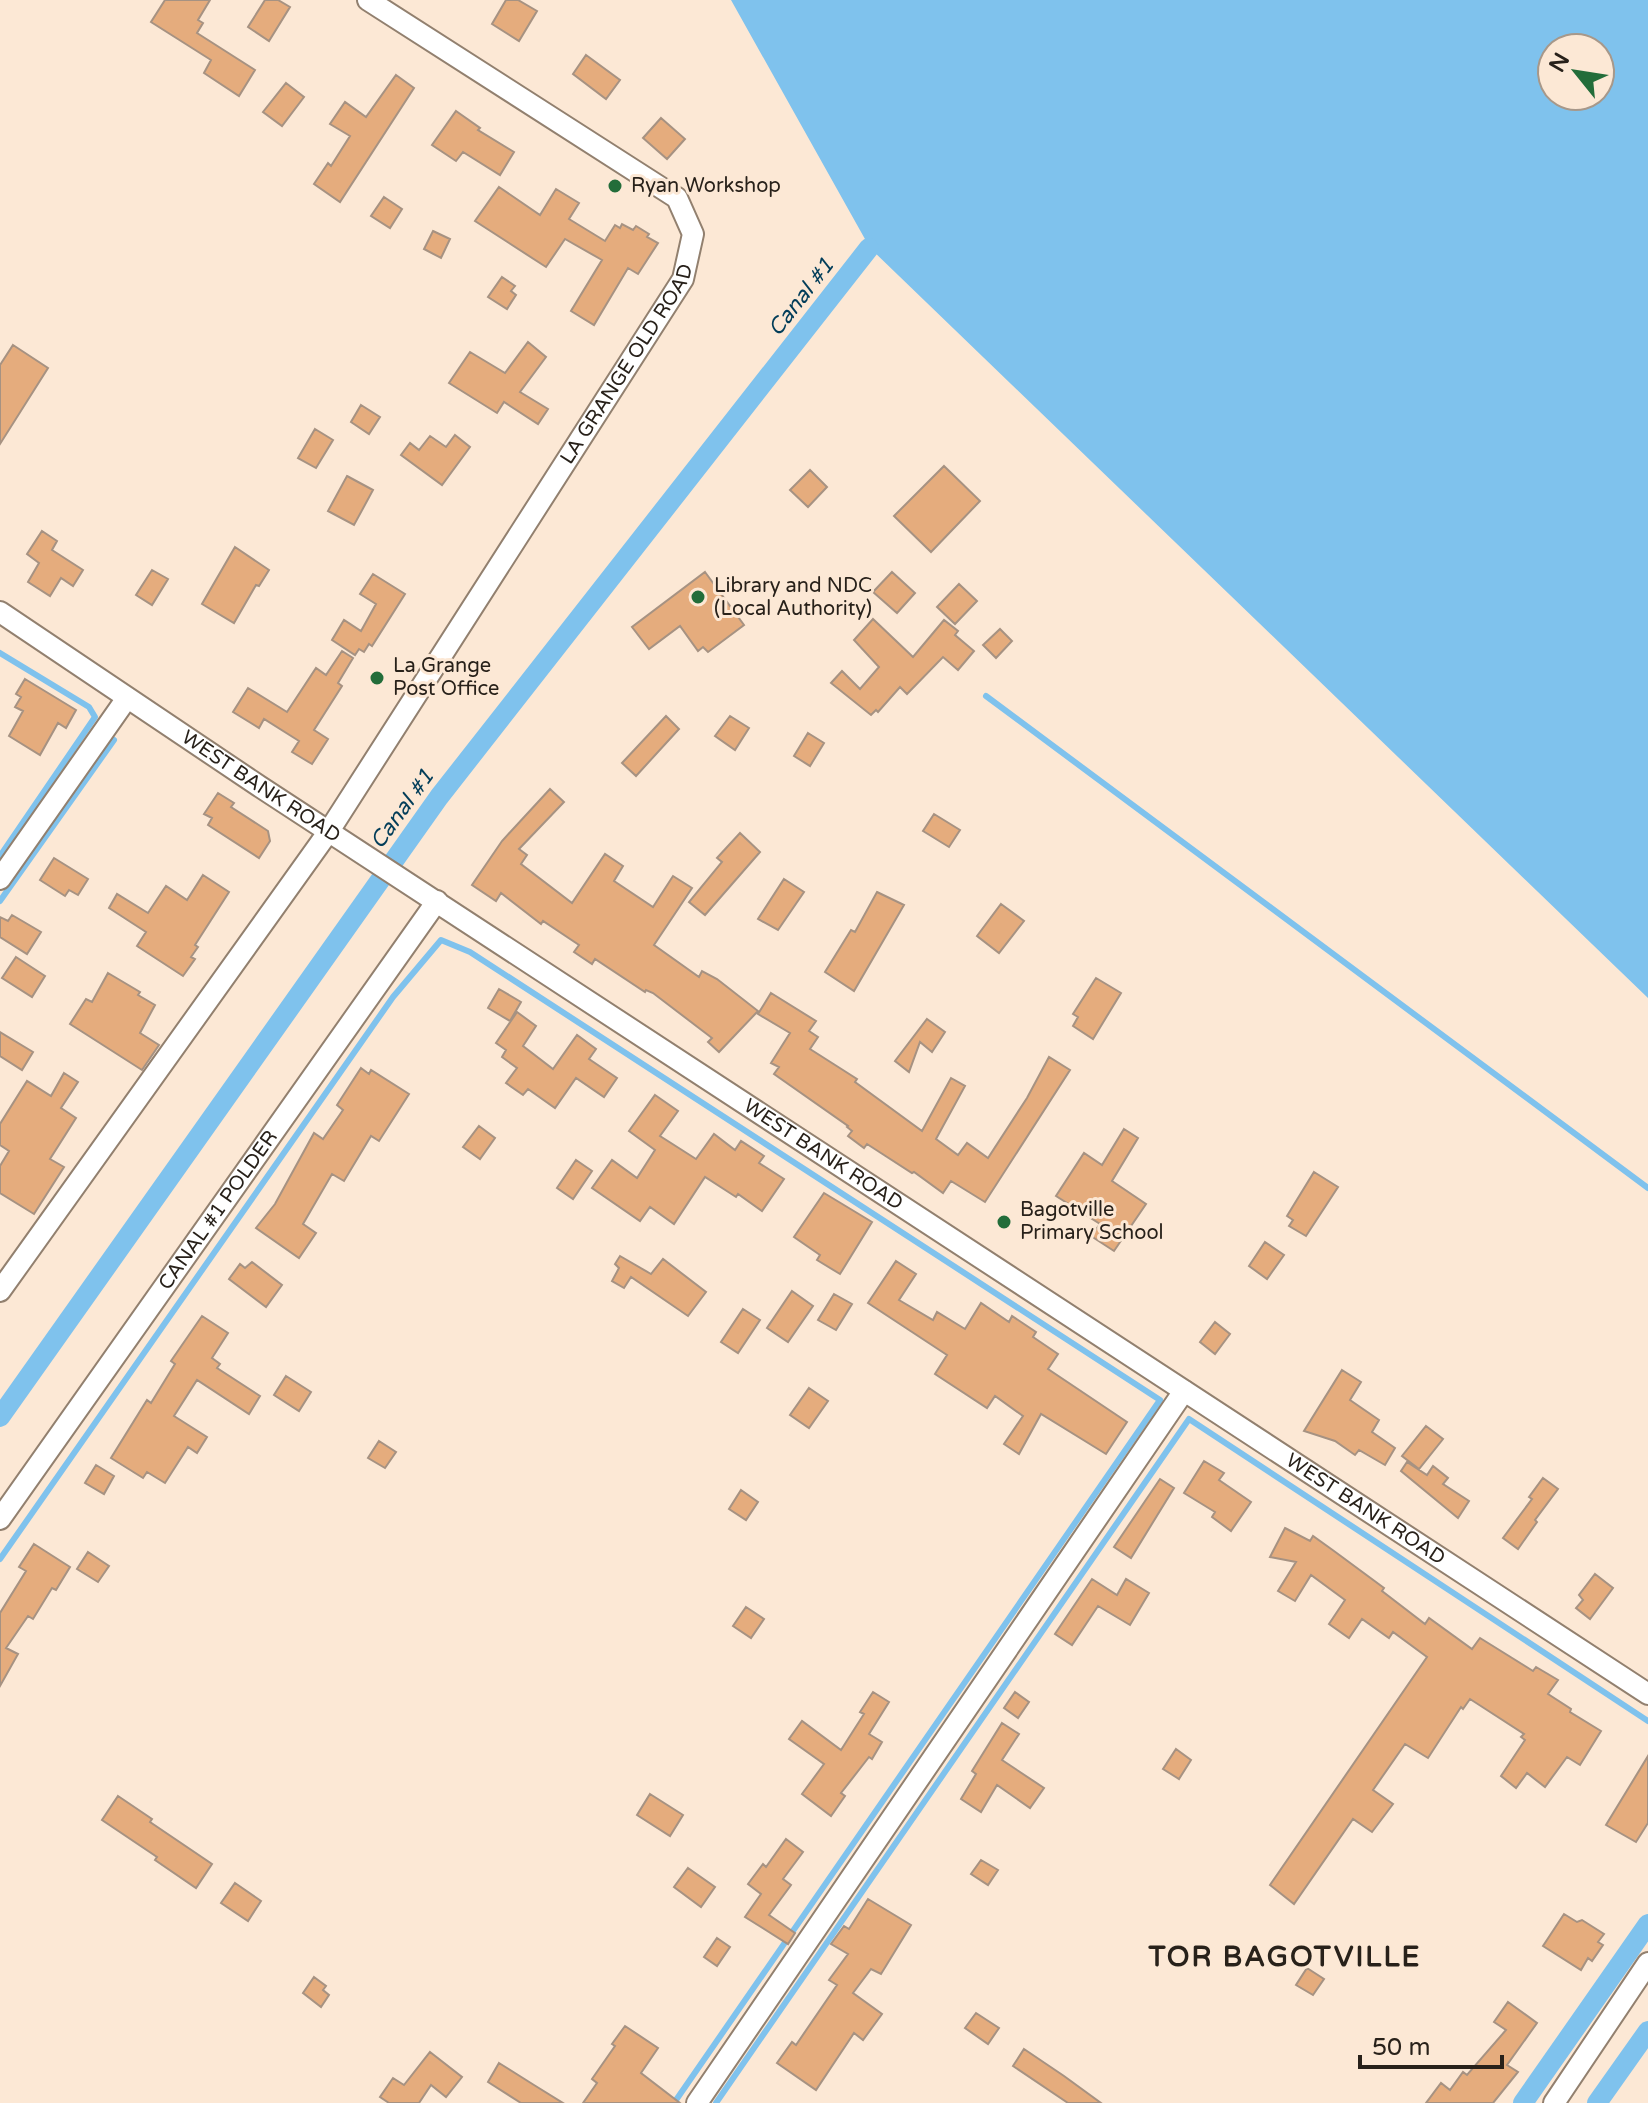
<svg xmlns="http://www.w3.org/2000/svg" width="1648" height="2103" viewBox="0 0 1648 2103" font-family="'Varela Round',sans-serif">
<style>
.water{fill:#7fc2ed;fill-rule:evenodd}
.lines{fill:none;stroke-linecap:round;stroke-linejoin:round}
.stream{stroke:#7fc2ed;stroke-width:6}
.canal{stroke:#7fc2ed;stroke-width:20}
.building{fill:#e5ac7d;stroke:#a69282;stroke-width:2}
.minor-casing{stroke:#92806f;stroke-width:24}
.minor{stroke:#fff;stroke-width:20}
.poi-dot{fill:#236d3a;stroke:#fce8d5;stroke-width:3}
.labels{text-anchor:middle;dominant-baseline:central;stroke-width:6;stroke-linejoin:round;paint-order:stroke}
.poi-label{font-size:20px;fill:#28211a;stroke:#fce8d5;text-anchor:start}
.street-label{font-size:20px;fill:#28211a;stroke:#fce8d5}
.water-label{font-size:22px;font-style:italic;fill:#023d59;stroke:#fce8d5}
.district-label{font-size:28px;font-weight:bold;letter-spacing:2px;fill:#28211a;stroke:#fce8d5}
</style>
<rect width="100%" height="100%" fill="#fce8d5"/>
<path class="water" d="M 731,0 L 1648,0 L 1648,998 L 870,248 ZM 1552,48 L 1600,48 L 1600,96 L 1552,96 Z"/>
<g class="lines">
<path class="stream" d="M 0,653 L 89,707 L 95,717 L 0,856
M 986,696 L 1648,1188
M 0,901 L 114,740
M 0,1559 L 393,997 L 441,940 L 470,952 L 1160,1400 L 674,2103
M 716,2103 L 1189,1419 L 1648,1721"/>
<path class="canal" d="M 0,1417 L 439,797 L 869,248
M 1523,2103 L 1648,1924
M 1597,2103 L 1648,2031"/>
</g>
<path class="building" d="M 165,0 L 210,0 L 198,20 L 203,23 L 197,33 L 255,70 L 239,96 L 204,73 L 211,60 L 151,22 Z
M 265,0 L 278,0 L 290,7 L 269,41 L 248,27 Z
M 506,0 L 518,0 L 537,11 L 519,41 L 492,24 Z
M 586,55 L 620,80 L 606,99 L 573,74 Z
M 396,75 L 414,88 L 340,202 L 314,184 L 328,163 L 331,166 L 350,136 L 330,124 L 345,102 L 366,117 Z
M 286,83 L 304,97 L 282,126 L 263,112 Z
M 456,111 L 480,128 L 478,130 L 514,152 L 500,175 L 463,152 L 456,161 L 432,145 Z
M 661,118 L 685,139 L 667,159 L 643,138 Z
M 499,187 L 540,215 L 556,189 L 579,203 L 569,219 L 605,241 L 615,225 L 620,228 L 622,224 L 633,230 L 636,226 L 649,234 L 647,237 L 658,243 L 638,274 L 628,268 L 594,325 L 571,311 L 602,260 L 565,239 L 546,267 L 475,221 Z
M 384,197 L 402,209 L 390,228 L 371,216 Z
M 433,231 L 450,239 L 441,258 L 424,249 Z
M 502,277 L 515,286 L 511,291 L 516,295 L 507,309 L 488,297 Z
M 528,342 L 546,357 L 520,392 L 548,409 L 538,424 L 504,402 L 497,413 L 449,383 L 470,352 L 505,373 Z
M 13,345 L 48,368 L 0,444 L 0,365 Z
M 361,405 L 380,417 L 369,434 L 351,422 Z
M 315,429 L 333,440 L 316,468 L 298,458 Z
M 455,435 L 470,447 L 442,485 L 401,455 L 410,443 L 419,450 L 430,436 L 446,447 Z
M 944,466 L 980,501 L 931,552 L 894,516 Z
M 810,470 L 827,487 L 808,507 L 790,490 Z
M 347,476 L 373,490 L 354,525 L 328,511 Z
M 42,531 L 57,541 L 52,550 L 83,570 L 73,586 L 61,578 L 50,596 L 28,582 L 39,563 L 27,554 Z
M 235,547 L 269,570 L 259,586 L 256,585 L 234,623 L 202,604 Z
M 152,570 L 168,579 L 152,605 L 136,595 Z
M 705,572 L 744,625 L 708,652 L 703,647 L 698,651 L 680,626 L 649,649 L 632,627 Z
M 892,572 L 915,593 L 897,613 L 873,592 Z
M 373,574 L 405,594 L 372,646 L 369,644 L 364,652 L 359,649 L 355,655 L 332,640 L 344,620 L 361,631 L 376,604 L 360,594 Z
M 959,584 L 977,601 L 955,624 L 937,607 Z
M 873,619 L 913,657 L 944,620 L 958,631 L 955,635 L 974,651 L 958,670 L 943,657 L 907,694 L 900,687 L 878,712 L 876,710 L 871,715 L 831,683 L 842,671 L 860,689 L 879,667 L 854,640 Z
M 1000,629 L 1012,641 L 996,658 L 983,645 Z
M 342,651 L 353,658 L 338,683 L 342,686 L 314,730 L 328,739 L 312,764 L 292,752 L 299,741 L 264,719 L 259,728 L 233,712 L 248,688 L 287,712 L 316,668 L 326,675 Z
M 25,679 L 76,710 L 66,728 L 58,723 L 40,755 L 9,736 L 23,711 L 15,707 L 21,697 L 16,694 Z
M 666,716 L 679,729 L 636,776 L 622,763 Z
M 730,716 L 749,728 L 735,750 L 715,736 Z
M 808,733 L 824,743 L 810,766 L 794,756 Z
M 550,789 L 564,802 L 519,849 L 527,855 L 521,864 L 572,903 L 605,854 L 623,866 L 614,881 L 653,907 L 673,876 L 692,888 L 654,945 L 699,977 L 702,971 L 717,979 L 758,1011 L 719,1052 L 708,1042 L 712,1038 L 653,993 L 646,990 L 645,992 L 595,959 L 592,964 L 574,952 L 579,945 L 543,921 L 541,924 L 501,893 L 496,901 L 472,885 L 502,841 Z
M 218,793 L 234,803 L 231,807 L 268,831 L 270,841 L 259,858 L 208,825 L 212,818 L 204,814 Z
M 934,814 L 960,830 L 949,847 L 923,831 Z
M 740,833 L 760,852 L 705,915 L 689,902 L 722,862 L 717,858 Z
M 54,858 L 88,879 L 78,895 L 69,890 L 65,896 L 40,880 Z
M 203,875 L 229,892 L 195,945 L 198,947 L 191,957 L 195,959 L 183,976 L 137,946 L 146,932 L 109,908 L 117,894 L 148,913 L 166,886 L 187,900 Z
M 784,879 L 804,892 L 778,930 L 758,919 Z
M 877,892 L 904,905 L 854,991 L 825,972 L 851,930 L 855,932 Z
M 1001,904 L 1024,921 L 999,953 L 977,936 Z
M 12,915 L 41,932 L 27,954 L 0,937 L 0,917 L 8,921 Z
M 16,957 L 45,976 L 32,997 L 2,978 Z
M 108,973 L 140,992 L 138,995 L 155,1005 L 140,1033 L 159,1045 L 142,1070 L 70,1024 L 86,999 L 92,1002 Z
M 1096,978 L 1121,993 L 1093,1039 L 1073,1026 L 1078,1017 L 1073,1014 Z
M 499,989 L 521,1002 L 510,1021 L 488,1008 Z
M 771,993 L 816,1021 L 809,1031 L 818,1037 L 810,1049 L 857,1079 L 855,1082 L 922,1131 L 951,1078 L 965,1086 L 936,1139 L 958,1155 L 967,1143 L 988,1158 L 1027,1098 L 1049,1057 L 1070,1070 L 985,1202 L 951,1181 L 943,1193 L 914,1172 L 912,1173 L 867,1144 L 864,1148 L 848,1136 L 852,1131 L 847,1127 L 848,1126 L 774,1074 L 779,1067 L 771,1063 L 790,1033 L 758,1014 Z
M 517,1012 L 536,1026 L 523,1046 L 553,1069 L 577,1035 L 596,1049 L 589,1059 L 617,1078 L 604,1097 L 576,1078 L 555,1108 L 528,1089 L 523,1095 L 506,1083 L 517,1068 L 502,1057 L 506,1050 L 496,1043 Z
M 927,1019 L 945,1032 L 932,1052 L 920,1042 L 909,1072 L 895,1061 Z
M 0,1032 L 33,1052 L 22,1070 L 0,1056 Z
M 361,1068 L 369,1074 L 371,1070 L 409,1094 L 379,1141 L 371,1136 L 344,1181 L 332,1174 L 303,1224 L 316,1233 L 299,1258 L 256,1228 L 275,1204 L 314,1133 L 323,1139 L 343,1110 L 337,1105 Z
M 64,1073 L 78,1082 L 61,1108 L 76,1118 L 50,1159 L 64,1167 L 34,1214 L 0,1193 L 0,1166 L 9,1151 L 0,1145 L 0,1124 L 27,1081 L 51,1096 Z
M 655,1095 L 678,1111 L 660,1136 L 696,1159 L 714,1134 L 735,1150 L 741,1141 L 764,1156 L 759,1163 L 784,1179 L 762,1211 L 738,1194 L 736,1197 L 705,1177 L 674,1224 L 650,1207 L 640,1221 L 592,1188 L 612,1160 L 637,1178 L 655,1150 L 629,1131 Z
M 479,1126 L 495,1138 L 480,1159 L 463,1147 Z
M 1124,1129 L 1138,1138 L 1112,1181 L 1146,1204 L 1114,1251 L 1091,1236 L 1100,1224 L 1056,1196 L 1084,1153 L 1102,1165 Z
M 576,1160 L 592,1171 L 573,1199 L 557,1188 Z
M 1314,1172 L 1338,1187 L 1306,1236 L 1289,1226 L 1293,1220 L 1287,1216 Z
M 824,1193 L 872,1222 L 840,1274 L 817,1260 L 820,1255 L 794,1237 Z
M 1265,1242 L 1284,1255 L 1267,1279 L 1249,1266 Z
M 620,1256 L 651,1274 L 663,1259 L 706,1292 L 688,1316 L 631,1277 L 624,1288 L 612,1281 L 619,1268 L 615,1264 Z
M 896,1261 L 916,1274 L 899,1300 L 933,1320 L 937,1312 L 965,1329 L 981,1303 L 1009,1322 L 1012,1316 L 1036,1332 L 1033,1337 L 1058,1354 L 1048,1369 L 1127,1422 L 1106,1454 L 1041,1414 L 1019,1454 L 1004,1444 L 1023,1416 L 995,1396 L 987,1408 L 935,1374 L 947,1355 L 868,1303 Z
M 252,1262 L 282,1285 L 266,1307 L 229,1279 L 240,1264 L 245,1268 Z
M 792,1291 L 813,1306 L 788,1342 L 767,1328 Z
M 834,1294 L 852,1304 L 836,1330 L 818,1320 Z
M 743,1309 L 760,1320 L 738,1353 L 721,1342 Z
M 202,1316 L 228,1333 L 212,1358 L 220,1364 L 217,1368 L 260,1396 L 249,1414 L 197,1380 L 174,1416 L 207,1437 L 197,1453 L 188,1447 L 165,1483 L 147,1472 L 143,1478 L 111,1458 L 147,1400 L 151,1403 L 175,1364 L 171,1361 Z
M 1215,1322 L 1230,1334 L 1215,1354 L 1200,1342 Z
M 1342,1370 L 1361,1382 L 1350,1400 L 1379,1420 L 1372,1432 L 1395,1448 L 1385,1465 L 1359,1450 L 1355,1455 L 1335,1441 L 1304,1431 Z
M 286,1376 L 311,1392 L 299,1411 L 274,1395 Z
M 809,1388 L 828,1401 L 809,1428 L 790,1415 Z
M 1426,1426 L 1443,1439 L 1419,1469 L 1402,1456 Z
M 379,1441 L 396,1452 L 385,1468 L 368,1458 Z
M 1204,1461 L 1224,1473 L 1219,1480 L 1251,1502 L 1231,1531 L 1212,1517 L 1215,1512 L 1184,1493 Z
M 1407,1462 L 1427,1475 L 1433,1466 L 1448,1478 L 1443,1484 L 1469,1501 L 1458,1518 L 1401,1471 Z
M 96,1465 L 114,1476 L 104,1494 L 85,1483 Z
M 1543,1478 L 1558,1489 L 1535,1520 L 1537,1522 L 1518,1549 L 1503,1538 L 1532,1499 L 1529,1497 Z
M 1160,1479 L 1174,1488 L 1131,1558 L 1114,1547 Z
M 741,1490 L 758,1502 L 746,1520 L 729,1509 Z
M 1285,1528 L 1310,1541 L 1313,1536 L 1334,1551 L 1384,1588 L 1382,1591 L 1425,1624 L 1429,1618 L 1472,1649 L 1480,1638 L 1533,1671 L 1536,1667 L 1558,1680 L 1548,1694 L 1571,1709 L 1570,1712 L 1601,1731 L 1580,1765 L 1567,1757 L 1545,1787 L 1527,1773 L 1516,1788 L 1501,1776 L 1525,1740 L 1521,1737 L 1524,1734 L 1470,1699 L 1463,1709 L 1461,1707 L 1428,1758 L 1405,1744 L 1373,1790 L 1393,1804 L 1372,1832 L 1353,1819 L 1294,1904 L 1270,1885 L 1427,1657 L 1393,1632 L 1389,1638 L 1362,1619 L 1349,1638 L 1329,1624 L 1345,1600 L 1311,1575 L 1295,1601 L 1278,1591 L 1296,1562 L 1270,1557 Z
M 34,1544 L 70,1567 L 56,1590 L 52,1588 L 33,1619 L 28,1616 L 6,1648 L 18,1654 L 0,1686 L 0,1613 L 26,1571 L 19,1567 Z
M 88,1552 L 109,1566 L 98,1582 L 77,1569 Z
M 1595,1574 L 1613,1588 L 1590,1619 L 1576,1608 L 1583,1600 L 1579,1595 Z
M 1092,1579 L 1117,1595 L 1126,1579 L 1149,1593 L 1130,1625 L 1098,1606 L 1072,1645 L 1055,1634 Z
M 746,1607 L 764,1619 L 751,1638 L 733,1626 Z
M 873,1692 L 889,1702 L 869,1734 L 882,1742 L 872,1759 L 869,1757 L 841,1793 L 845,1796 L 831,1816 L 802,1794 L 824,1764 L 789,1739 L 802,1721 L 841,1750 L 864,1714 L 860,1712 Z
M 1015,1692 L 1029,1702 L 1018,1718 L 1004,1708 Z
M 1002,1723 L 1019,1734 L 1002,1760 L 1044,1788 L 1030,1808 L 997,1785 L 981,1812 L 961,1799 L 976,1774 L 972,1771 Z
M 1176,1749 L 1191,1760 L 1179,1779 L 1163,1769 Z
M 1648,1756 L 1648,1823 L 1636,1842 L 1606,1825 Z
M 650,1794 L 683,1815 L 670,1836 L 637,1815 Z
M 118,1796 L 152,1819 L 150,1822 L 212,1864 L 196,1888 L 155,1860 L 157,1857 L 102,1820 Z
M 786,1839 L 803,1852 L 783,1879 L 791,1885 L 769,1915 L 795,1933 L 788,1944 L 745,1917 L 761,1894 L 748,1884 L 763,1864 L 766,1867 Z
M 981,1860 L 998,1870 L 988,1885 L 971,1874 Z
M 688,1868 L 715,1887 L 701,1907 L 674,1887 Z
M 235,1883 L 261,1901 L 248,1921 L 221,1903 Z
M 868,1899 L 911,1925 L 881,1974 L 871,1969 L 853,1993 L 882,2014 L 863,2040 L 854,2033 L 816,2090 L 777,2063 L 792,2042 L 796,2045 L 837,1985 L 829,1980 L 848,1954 L 831,1944 L 844,1926 L 849,1929 Z
M 1564,1914 L 1577,1922 L 1582,1920 L 1604,1934 L 1598,1942 L 1603,1945 L 1592,1961 L 1588,1958 L 1581,1970 L 1543,1946 Z
M 717,1938 L 730,1947 L 717,1966 L 704,1957 Z
M 1307,1968 L 1324,1979 L 1313,1995 L 1296,1985 Z
M 314,1977 L 326,1986 L 323,1990 L 329,1995 L 321,2007 L 303,1993 Z
M 1508,2002 L 1537,2023 L 1507,2065 L 1518,2072 L 1493,2103 L 1426,2103 L 1441,2083 L 1450,2090 L 1463,2072 L 1467,2075 L 1506,2030 L 1494,2022 Z
M 976,2013 L 999,2028 L 988,2044 L 965,2028 Z
M 625,2026 L 658,2048 L 641,2073 L 680,2103 L 583,2103 L 597,2083 L 592,2079 L 615,2046 L 612,2044 Z
M 1024,2049 L 1064,2076 L 1101,2103 L 1068,2103 L 1013,2066 Z
M 430,2052 L 462,2077 L 446,2097 L 431,2085 L 419,2103 L 389,2103 L 380,2097 L 393,2078 L 404,2085 Z
M 499,2063 L 534,2085 L 563,2103 L 521,2103 L 488,2082 Z"/>
<g class="lines">
<g class="minor-casing">
<g id="minor">
<path id="s1" d="M 0,612 L 259,786 L 1648,1694"/>
<path d="M 0,879 L 127,698"/>
<path id="s2" d="M 0,1291 L 329,831 L 683,279 L 693,234 L 677,198 L 368,0"/>
<path id="s3" d="M 0,1519 L 437,901"/>
<path d="M 697,2103 L 1184,1391"/>
<path d="M 1554,2103 L 1648,1963"/>
</g>
</g>
<use href="#minor" class="minor"/>
</g>
<g class="poi-dot">
<circle cx="615" cy="186" r="8"/>
<circle cx="698" cy="597" r="8"/>
<circle cx="377" cy="678" r="8"/>
<circle cx="1004" cy="1222" r="8"/>
</g>
<g class="labels">
<g class="poi-label">
<text x="631" y="186">Ryan Workshop</text>
<text x="714" y="586">Library and NDC<tspan x="714" dy="23">(Local Authority)</tspan></text>
<text x="393" y="666">La Grange<tspan x="393" dy="23">Post Office</tspan></text>
<text x="1020" y="1210">Bagotville<tspan x="1020" dy="23">Primary School</tspan></text>
</g>
<g class="street-label">
<text stroke="none"><textPath href="#s2" startOffset="1120">LA GRANGE OLD ROAD</textPath></text>
<text stroke="none"><textPath href="#s1" startOffset="314">WEST BANK ROAD</textPath></text>
<text stroke="none"><textPath href="#s1" startOffset="986">WEST BANK ROAD</textPath></text>
<text stroke="none"><textPath href="#s3" startOffset="378">CANAL #1 POLDER</textPath></text>
<text stroke="none"><textPath href="#s1" startOffset="1634">WEST BANK ROAD</textPath></text>
</g>
<g class="water-label">
<text transform="translate(801 297) rotate(-52)">Canal #1</text>
<text transform="translate(402 809) rotate(-54)">Canal #1</text>
</g>
<g class="district-label">
<text x="1285" y="1957">TOR BAGOTVILLE</text>
</g>
</g>
<g transform="translate(1576 72) rotate(300)"><circle r="38" fill="#fce8d5" stroke="#a7988a" stroke-width="2"/>
<path d="M0-6L14 30L0 20L-14 30Z" fill="#236d3a"/>
<text y="-12" font-size="22" font-weight="bold" text-anchor="middle" fill="#28211a">N</text>
</g>
<path d="M1360 2055v12h142v-12" fill="none" stroke="#28211a" stroke-width="4"/>
<text x="1372" y="2055" font-size="24" fill="#28211a" stroke="#fce8d5" stroke-width="6" paint-order="stroke">50 m</text>
</svg>
